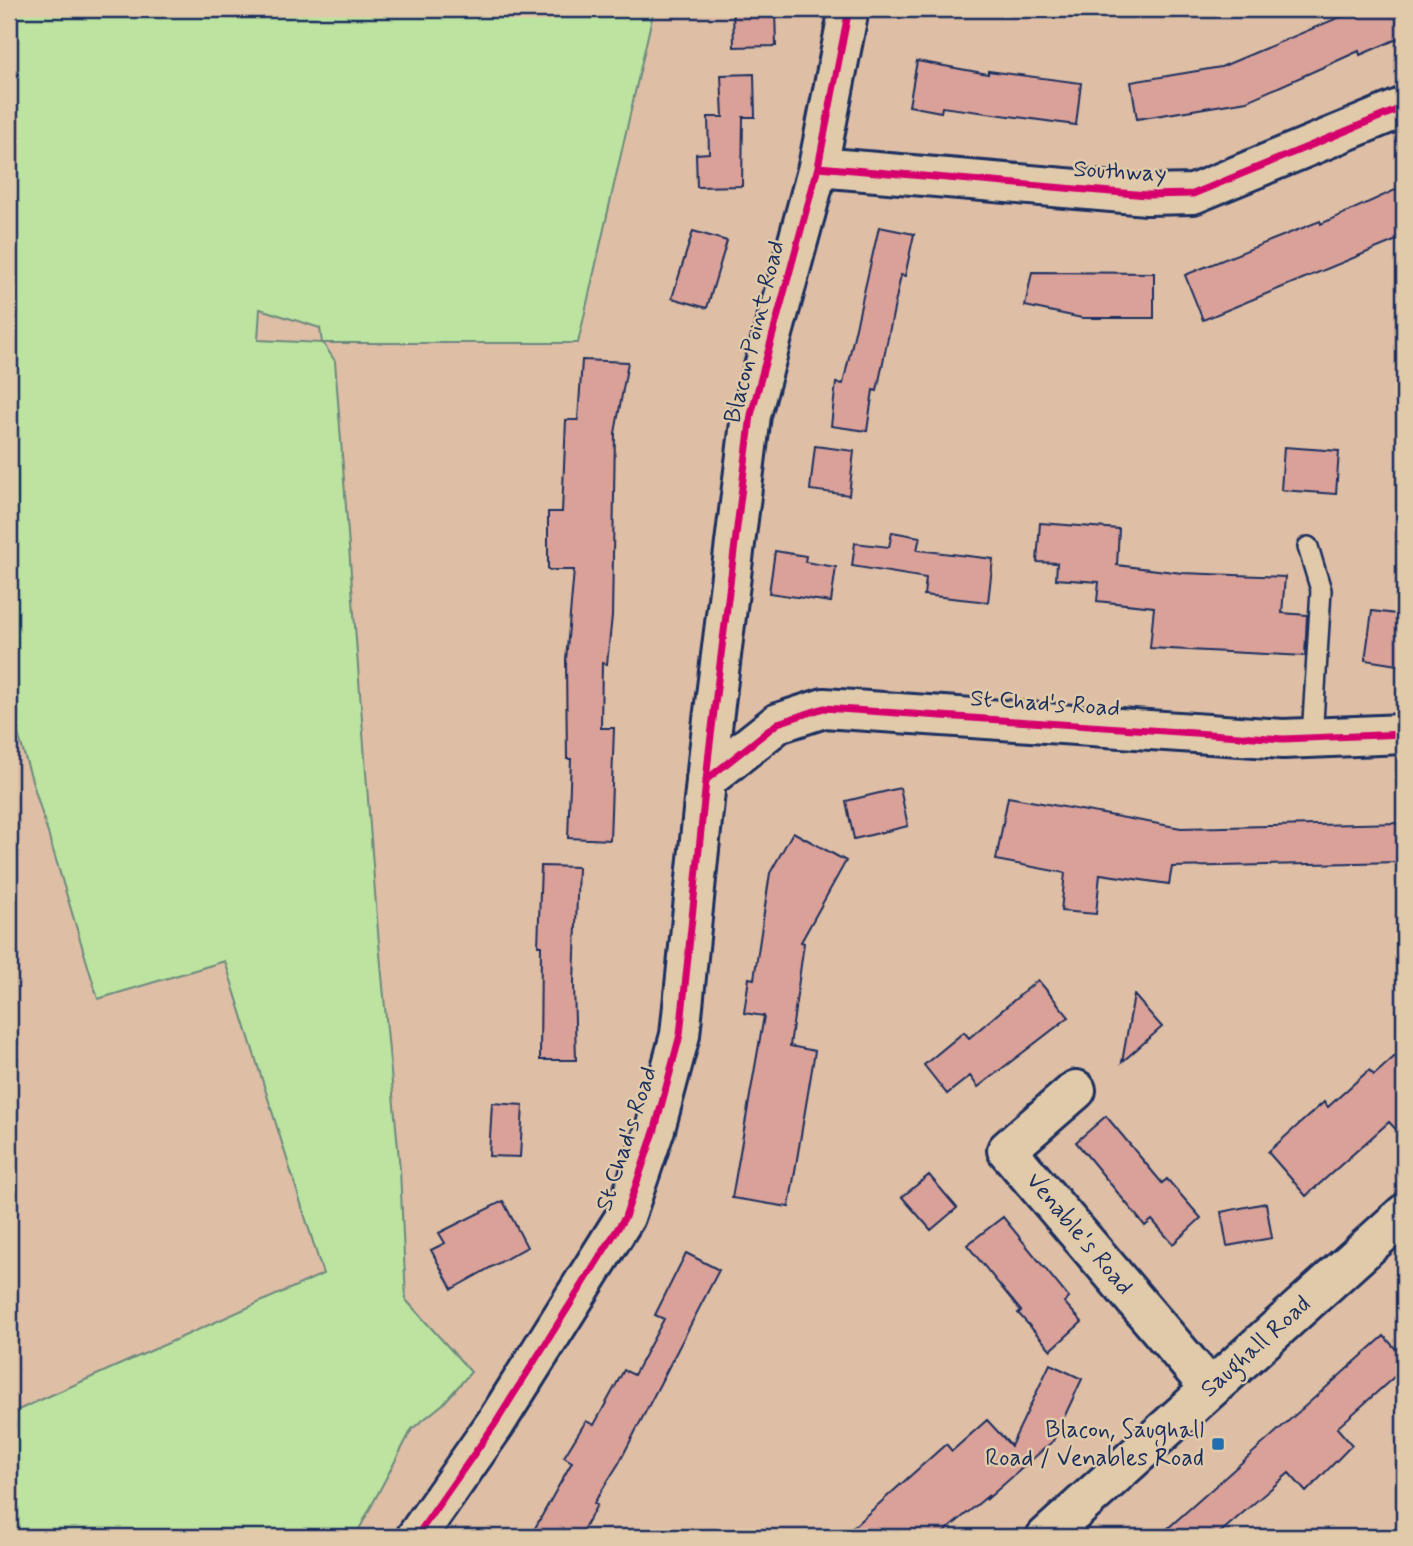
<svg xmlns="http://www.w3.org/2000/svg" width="1413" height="1546" viewBox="0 0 1413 1546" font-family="Mynerve,sans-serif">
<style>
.green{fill:#bce39f;stroke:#6c897e;stroke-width:2;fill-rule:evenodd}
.building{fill:#daa199;stroke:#1b2f5e;stroke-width:2}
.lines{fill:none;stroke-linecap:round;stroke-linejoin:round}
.service-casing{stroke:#1b2f5e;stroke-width:24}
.minor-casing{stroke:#1b2f5e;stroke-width:44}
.tertiary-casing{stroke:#1b2f5e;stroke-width:44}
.service{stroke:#e0caaa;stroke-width:19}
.minor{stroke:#e0caaa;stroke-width:38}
.tertiary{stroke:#e0caaa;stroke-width:38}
.cycleway-casing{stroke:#e0caaa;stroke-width:11}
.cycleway{stroke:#d6006c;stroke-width:7}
.poi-dot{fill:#1f6fb2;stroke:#e0caaa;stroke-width:2.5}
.labels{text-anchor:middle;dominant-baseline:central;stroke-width:5;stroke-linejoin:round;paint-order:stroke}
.street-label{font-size:24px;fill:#1b2f5e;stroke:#e0caaa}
.poi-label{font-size:24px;fill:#1b2f5e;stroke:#e0caaa;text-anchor:end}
</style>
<rect width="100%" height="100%" fill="#debea5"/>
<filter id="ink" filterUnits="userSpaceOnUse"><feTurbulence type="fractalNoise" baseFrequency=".0143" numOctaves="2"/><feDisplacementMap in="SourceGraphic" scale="14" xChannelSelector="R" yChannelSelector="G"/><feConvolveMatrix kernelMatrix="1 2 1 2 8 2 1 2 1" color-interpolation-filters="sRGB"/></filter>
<g filter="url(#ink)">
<path class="green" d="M 9,9 L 654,9 L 578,343 L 323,343 L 335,361 L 378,932 L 400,1170 L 406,1300 L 471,1372 L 443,1404 L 412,1429 L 355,1537 L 9,1537 L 9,1414 L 323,1274 L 225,961 L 98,999 L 9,704 L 9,376 L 14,358 L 9,326 ZM 260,309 L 320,328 L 322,343 L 258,340 Z"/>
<path class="building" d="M 733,9 L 775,9 L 776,46 L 734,47 Z
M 1359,9 L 1404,9 L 1404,36 L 1360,55 L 1359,51 L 1247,101 L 1137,119 L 1131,82 L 1221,67 Z
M 917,61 L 988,74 L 988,71 L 1081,83 L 1076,125 L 942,107 L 941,112 L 909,106 Z
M 754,74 L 755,117 L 743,117 L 742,186 L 697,187 L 696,154 L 709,153 L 708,117 L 723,117 L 721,75 Z
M 1404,186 L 1404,237 L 1203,320 L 1185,275 L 1320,221 L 1321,224 Z
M 879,227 L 914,234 L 905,276 L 901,275 L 877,391 L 873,390 L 867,431 L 831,426 L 836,383 L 843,384 Z
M 693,231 L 727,241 L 707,308 L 672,298 Z
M 1032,272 L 1154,273 L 1154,318 L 1082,318 L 1025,306 Z
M 582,360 L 628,362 L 615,433 L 612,616 L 607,664 L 602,663 L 601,728 L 614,728 L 610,840 L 568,838 L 571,759 L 567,759 L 566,660 L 574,570 L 548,570 L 548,512 L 562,512 L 566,420 L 578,420 Z
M 815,446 L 854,451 L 849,495 L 810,490 Z
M 1284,447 L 1339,451 L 1336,494 L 1281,490 Z
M 1040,523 L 1119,529 L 1117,565 L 1182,573 L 1285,577 L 1282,613 L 1307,615 L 1305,656 L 1150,648 L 1154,607 L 1097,601 L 1099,582 L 1056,579 L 1057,563 L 1037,562 Z
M 892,532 L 920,537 L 917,550 L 993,559 L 988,602 L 924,595 L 926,578 L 852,566 L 855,543 L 889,547 Z
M 775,551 L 806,556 L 805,562 L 836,567 L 831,602 L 769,593 Z
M 1372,611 L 1404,615 L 1404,666 L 1365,660 Z
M 900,788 L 908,826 L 854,839 L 846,801 Z
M 1008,797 L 1181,828 L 1400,823 L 1401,862 L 1172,867 L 1169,884 L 1100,874 L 1096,914 L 1061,911 L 1065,873 L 996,860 Z
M 793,832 L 846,861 L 801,942 L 804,943 L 790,1046 L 815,1051 L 789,1207 L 732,1198 L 764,1016 L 744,1013 L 749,978 L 754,979 L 770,873 Z
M 541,866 L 578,867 L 574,983 L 576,1060 L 540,1060 L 541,946 L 538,946 Z
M 1038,980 L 1069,1017 L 978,1087 L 970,1076 L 947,1094 L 924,1065 L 964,1032 L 969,1038 Z
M 1134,995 L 1162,1027 L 1122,1062 Z
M 1404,1048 L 1404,1138 L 1389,1122 L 1306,1196 L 1268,1152 L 1324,1102 L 1328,1107 L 1369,1070 L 1374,1075 Z
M 492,1103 L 523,1105 L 520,1157 L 489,1156 Z
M 1106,1116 L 1162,1183 L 1167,1179 L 1201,1218 L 1173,1244 L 1152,1220 L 1145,1226 L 1076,1142 Z
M 929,1175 L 957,1208 L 931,1230 L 902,1197 Z
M 503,1201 L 527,1247 L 452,1289 L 431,1250 L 445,1243 L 439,1233 Z
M 1266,1203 L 1272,1238 L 1227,1246 L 1221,1212 Z
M 1003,1217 L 1069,1298 L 1064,1302 L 1082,1322 L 1051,1350 L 1018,1313 L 1021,1311 L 967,1245 Z
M 686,1253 L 719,1270 L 619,1463 L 594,1503 L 597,1505 L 579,1537 L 530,1537 L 572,1462 L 564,1457 L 586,1421 L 594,1425 L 624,1370 L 634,1375 L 664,1319 L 655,1315 Z
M 1384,1336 L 1404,1358 L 1404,1368 L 1337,1428 L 1352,1445 L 1306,1492 L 1289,1473 L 1215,1537 L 1158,1537 Z
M 1050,1364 L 1082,1379 L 1053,1441 L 986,1500 L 989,1495 L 938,1537 L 842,1537 L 946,1444 L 952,1451 L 987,1420 L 1011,1446 Z"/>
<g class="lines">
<g class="service-casing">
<path id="service" d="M 1308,547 L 1321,590 L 1312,738"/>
</g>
<g class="minor-casing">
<path id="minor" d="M 818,167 L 1147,195 L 1193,194 L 1404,107
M 706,780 L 778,723 L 824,708 L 1283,739 L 1404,734
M 1076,1090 L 1007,1150 L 1210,1388"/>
</g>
<g class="tertiary-casing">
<path id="tertiary" d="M 416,1537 L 495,1424 L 625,1217 L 655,1129 L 680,1035 L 709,752 L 751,415 L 818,167 L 849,9
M 1046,1537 L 1404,1214"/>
</g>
<use href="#service" class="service"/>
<use href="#minor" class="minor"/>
<use href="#tertiary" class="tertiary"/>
<g class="cycleway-casing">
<path id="cycleway" d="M 818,167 L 1147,195 L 1193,194 L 1404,107
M 706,780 L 778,723 L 824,708 L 1283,739 L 1404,734
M 416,1537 L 495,1424 L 625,1217 L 655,1129 L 680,1035 L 709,752 L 751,415 L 818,167 L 849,9"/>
</g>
<use href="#cycleway" class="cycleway"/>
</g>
</g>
<rect class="poi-dot" x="1211" y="1437" width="14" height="14" rx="3.5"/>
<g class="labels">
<g class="street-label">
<text transform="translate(1120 172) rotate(3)">Southway</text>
<text transform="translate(755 332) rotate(-76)">Blacon Point Road</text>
<text transform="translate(1045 704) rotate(4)">St Chad's Road</text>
<text transform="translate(627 1139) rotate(-72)">St Chad's Road</text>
<text transform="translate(1079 1234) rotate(50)">Venable's Road</text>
<text transform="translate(1256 1347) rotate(-42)">Saughall Road</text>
</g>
<g class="poi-label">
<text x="1204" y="1430">Blacon, Saughall<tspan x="1204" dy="28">Road / Venables Road</tspan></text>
</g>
</g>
<rect width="1413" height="1546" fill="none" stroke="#e0caaa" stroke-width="35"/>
<rect x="18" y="18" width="1378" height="1511" fill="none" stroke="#1b2f5e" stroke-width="2.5" filter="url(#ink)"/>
</svg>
